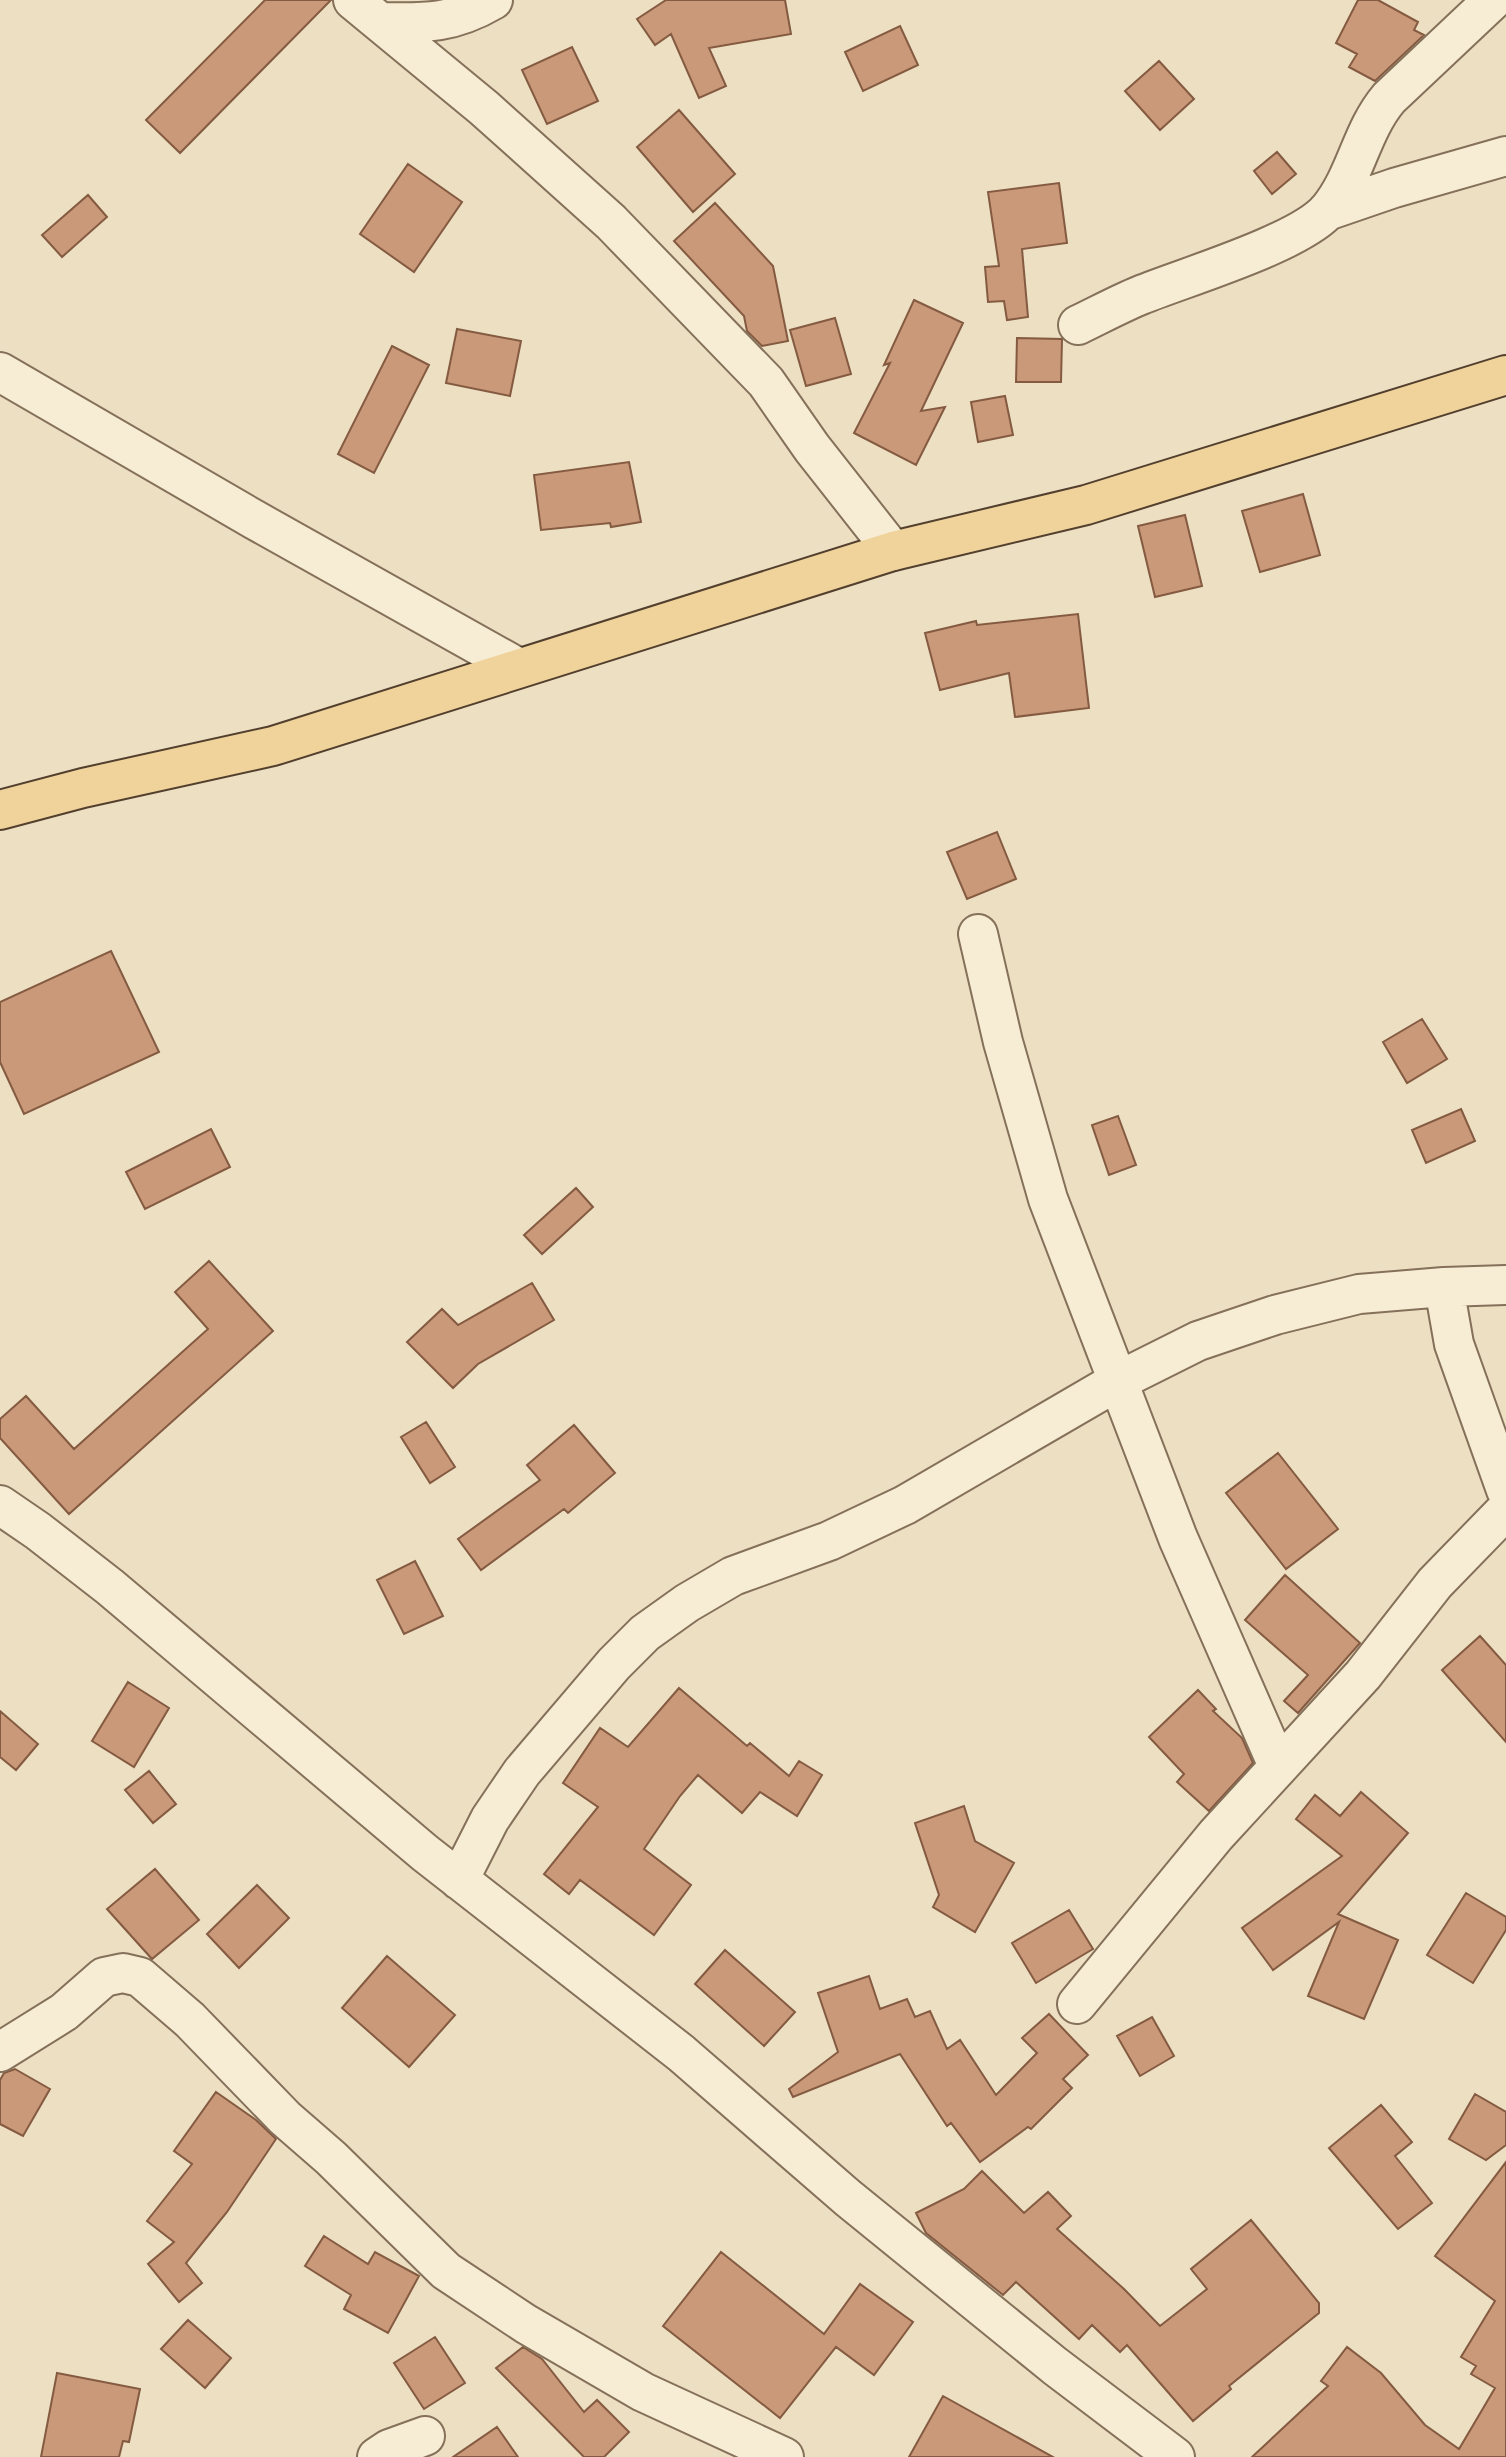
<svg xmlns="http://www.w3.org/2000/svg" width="1506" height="2457" viewBox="0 0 1506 2457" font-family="'Zilla Slab',serif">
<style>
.building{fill:#c99979;stroke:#845a41;stroke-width:2}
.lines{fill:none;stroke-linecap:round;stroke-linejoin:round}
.minor-casing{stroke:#85705a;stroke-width:42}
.major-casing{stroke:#533f2e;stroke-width:42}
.minor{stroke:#f7edd5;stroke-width:38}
.major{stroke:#efd39b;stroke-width:38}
</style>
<rect width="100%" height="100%" fill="#ecdfc2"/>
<path class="building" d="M 265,0 L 331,0 L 180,153 L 146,120 Z
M 666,0 L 785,0 L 791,34 L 709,48 L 726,86 L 699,98 L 671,34 L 655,45 L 637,19 Z
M 1358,0 L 1378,0 L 1418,22 L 1414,30 L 1424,35 L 1375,81 L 1349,67 L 1357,54 L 1336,43 Z
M 900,26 L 918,65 L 863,91 L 845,52 Z
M 572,47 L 598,101 L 547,124 L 522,70 Z
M 1159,61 L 1194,99 L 1160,130 L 1125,91 Z
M 679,110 L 735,174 L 693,212 L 637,147 Z
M 1277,152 L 1296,174 L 1272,194 L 1254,171 Z
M 408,164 L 462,202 L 414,272 L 360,234 Z
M 1059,183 L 1067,243 L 1022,249 L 1028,317 L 1007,320 L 1004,301 L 988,302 L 985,267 L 999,266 L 988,192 Z
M 88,195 L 107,217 L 62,257 L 42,235 Z
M 715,203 L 773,266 L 788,341 L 762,346 L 747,331 L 744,316 L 674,241 Z
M 914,300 L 963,323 L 921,411 L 945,407 L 916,465 L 854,433 L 890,363 L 884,365 Z
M 835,318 L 851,374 L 806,386 L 790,330 Z
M 457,329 L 521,341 L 510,396 L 446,383 Z
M 1017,338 L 1062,339 L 1061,382 L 1016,382 Z
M 392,346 L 429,365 L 374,473 L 338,454 Z
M 1005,396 L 1013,435 L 978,442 L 971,402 Z
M 629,462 L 641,522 L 611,527 L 610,523 L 541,530 L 534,475 Z
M 1303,494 L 1320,555 L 1260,572 L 1242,511 Z
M 1185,515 L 1202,586 L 1155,597 L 1138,526 Z
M 1078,614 L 1089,708 L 1015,717 L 1009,673 L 940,690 L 925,633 L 976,621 L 977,625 Z
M 997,832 L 1016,879 L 967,899 L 947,852 Z
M 111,951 L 159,1052 L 24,1114 L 0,1062 L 0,1002 Z
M 1422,1019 L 1447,1059 L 1407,1083 L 1383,1042 Z
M 1461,1109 L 1475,1141 L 1426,1163 L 1412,1130 Z
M 1118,1116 L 1136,1165 L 1109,1175 L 1092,1125 Z
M 211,1129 L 230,1167 L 145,1209 L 126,1172 Z
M 576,1188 L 593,1207 L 542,1254 L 524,1235 Z
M 209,1261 L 273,1331 L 69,1514 L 0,1438 L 0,1419 L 26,1396 L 74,1449 L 208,1329 L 175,1292 Z
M 532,1283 L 554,1320 L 478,1364 L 453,1388 L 407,1342 L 442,1309 L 458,1325 Z
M 426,1422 L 455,1467 L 430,1483 L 401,1437 Z
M 574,1425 L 615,1473 L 568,1513 L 564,1509 L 481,1570 L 458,1539 L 540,1480 L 527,1465 Z
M 1278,1453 L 1338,1529 L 1286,1569 L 1226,1493 Z
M 415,1561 L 443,1616 L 404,1634 L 377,1580 Z
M 1285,1575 L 1360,1643 L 1298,1713 L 1284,1701 L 1308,1675 L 1245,1620 Z
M 1480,1636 L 1506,1665 L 1506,1742 L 1442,1670 Z
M 128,1682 L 169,1708 L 134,1767 L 92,1741 Z
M 679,1688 L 747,1746 L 750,1743 L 789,1776 L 799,1761 L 822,1775 L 797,1816 L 760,1792 L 742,1813 L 698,1775 L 680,1796 L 644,1849 L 691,1885 L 654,1935 L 580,1880 L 569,1894 L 544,1874 L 598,1807 L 563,1783 L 600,1728 L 628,1747 Z
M 1198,1690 L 1216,1709 L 1213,1711 L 1242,1738 L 1253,1763 L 1209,1811 L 1177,1782 L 1184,1774 L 1149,1737 Z
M 0,1711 L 38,1744 L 16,1770 L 0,1757 Z
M 149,1771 L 176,1804 L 153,1823 L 125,1790 Z
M 1361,1792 L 1408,1833 L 1338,1914 L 1398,1940 L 1364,2019 L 1308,1996 L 1339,1922 L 1273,1970 L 1242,1928 L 1342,1856 L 1296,1819 L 1315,1795 L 1340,1816 Z
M 964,1806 L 975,1841 L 1014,1863 L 975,1932 L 933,1907 L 939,1895 L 915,1823 Z
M 155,1869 L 199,1920 L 152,1959 L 107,1909 Z
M 257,1885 L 289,1918 L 239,1968 L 207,1934 Z
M 1466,1893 L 1506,1917 L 1506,1930 L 1473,1983 L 1427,1955 Z
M 1069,1910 L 1093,1949 L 1036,1983 L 1012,1943 Z
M 725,1950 L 795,2012 L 764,2046 L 695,1984 Z
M 387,1956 L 455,2015 L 409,2067 L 342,2008 Z
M 869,1976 L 880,2009 L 907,1999 L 915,2017 L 930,2011 L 947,2049 L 960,2040 L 996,2095 L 1037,2053 L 1022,2038 L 1049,2014 L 1088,2055 L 1063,2079 L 1072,2088 L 1031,2129 L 1028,2127 L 980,2162 L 951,2123 L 947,2126 L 900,2054 L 793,2097 L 789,2089 L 838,2052 L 818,1993 Z
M 1152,2017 L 1174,2056 L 1140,2076 L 1117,2036 Z
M 15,2069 L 50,2089 L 23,2136 L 0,2124 L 0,2080 L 4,2073 Z
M 216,2092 L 256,2120 L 276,2139 L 227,2212 L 186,2263 L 202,2283 L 179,2302 L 148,2264 L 174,2242 L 147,2221 L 192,2164 L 174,2151 Z
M 1475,2094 L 1506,2112 L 1506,2145 L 1486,2160 L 1449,2139 Z
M 1381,2105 L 1412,2142 L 1395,2156 L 1432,2203 L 1398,2229 L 1329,2148 Z
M 1506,2162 L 1506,2457 L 1252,2457 L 1328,2386 L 1321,2381 L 1347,2347 L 1381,2373 L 1425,2425 L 1459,2449 L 1495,2388 L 1471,2374 L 1476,2366 L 1461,2357 L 1495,2301 L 1435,2256 Z
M 982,2171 L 1024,2213 L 1048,2192 L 1071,2216 L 1057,2229 L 1124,2289 L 1160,2326 L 1207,2289 L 1191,2269 L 1251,2220 L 1319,2303 L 1319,2313 L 1229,2386 L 1231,2389 L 1193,2421 L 1127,2345 L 1120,2352 L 1092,2325 L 1079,2339 L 1016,2282 L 1003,2295 L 926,2233 L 916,2213 L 964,2189 Z
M 324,2236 L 368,2264 L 375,2252 L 419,2276 L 388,2333 L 344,2309 L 351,2295 L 305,2266 Z
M 721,2252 L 824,2334 L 860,2284 L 913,2322 L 874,2375 L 836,2347 L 780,2418 L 663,2326 Z
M 188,2320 L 231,2358 L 205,2388 L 161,2349 Z
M 435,2337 L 465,2383 L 424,2409 L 394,2363 Z
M 523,2347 L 542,2359 L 584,2412 L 597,2400 L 629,2432 L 604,2457 L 584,2457 L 496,2368 Z
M 57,2373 L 140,2389 L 129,2442 L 123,2441 L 119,2457 L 41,2457 Z
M 943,2396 L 1053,2457 L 909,2457 Z
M 497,2427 L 518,2457 L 453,2457 Z"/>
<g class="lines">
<g class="minor-casing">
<path id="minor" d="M 353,0 L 484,108 L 611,222 L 766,382 L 812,448 L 893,551
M 380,22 C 426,23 452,24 493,0
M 1327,211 L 1394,188 L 1506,156
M 1078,325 C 1099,315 1119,304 1141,295 C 1185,277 1301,243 1329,209 C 1356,176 1361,131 1389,98 L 1493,0
M 0,372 L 255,520 L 519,668
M 978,934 L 1003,1042 L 1048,1199 L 1178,1538 L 1278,1766
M 1444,1287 L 1454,1344 L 1506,1490
M 0,1505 L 38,1531 L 110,1587 L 425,1853 L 681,2053 L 848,2198 L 1055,2366 L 1175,2457
M 459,1880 L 490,1819 L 522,1772 L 614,1664 L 645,1633 L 687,1603 L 733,1576 L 829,1541 L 905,1505 L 1118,1381 L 1198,1341 L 1275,1315 L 1359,1294 L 1444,1287 L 1506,1285
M 1077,2004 L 1216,1835 L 1363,1675 L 1435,1583 L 1506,1510
M 0,2052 L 64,2012 L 104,1977 L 123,1973 L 140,1977 L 190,2020 L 285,2118 L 331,2158 L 446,2271 L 526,2324 L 643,2392 L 784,2457
M 377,2457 L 389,2449 L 425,2436"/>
</g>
<g class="major-casing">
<path id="major" d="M 0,810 L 83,788 L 273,746 L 893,551 L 1086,505 L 1506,375"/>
</g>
<use href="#minor" class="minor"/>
<use href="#major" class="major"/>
</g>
</svg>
